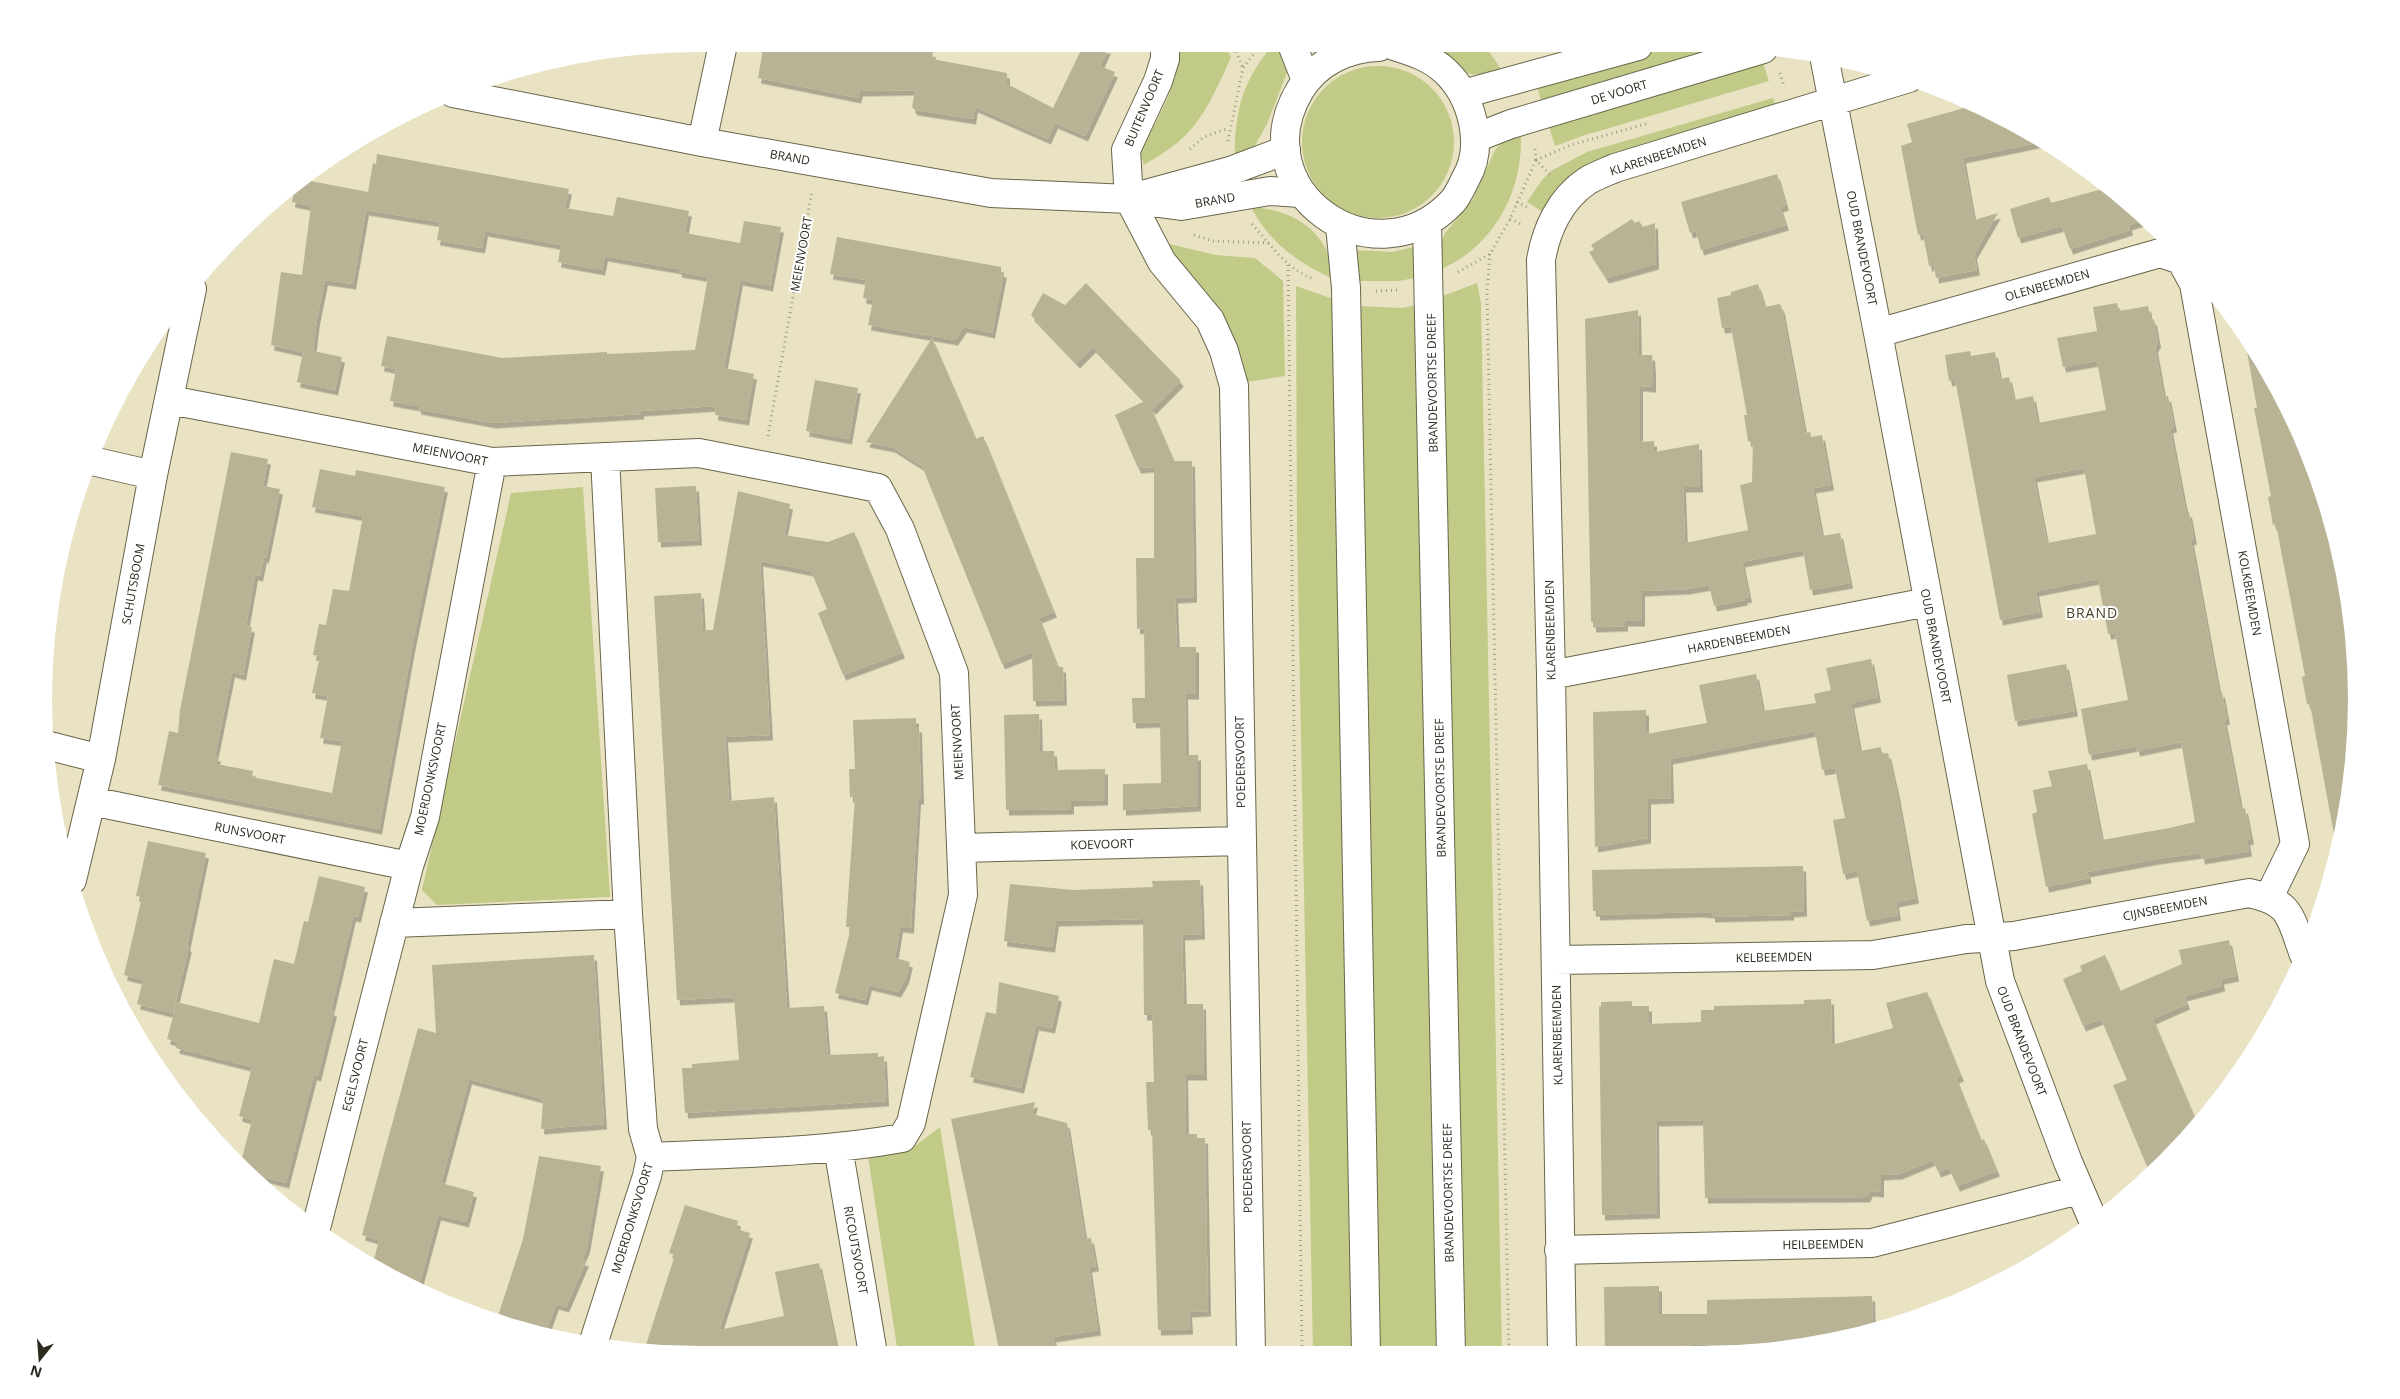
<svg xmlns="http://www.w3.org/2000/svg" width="2400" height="1399" viewBox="0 0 2400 1399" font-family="'Open Sans',sans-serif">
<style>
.green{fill:#c1ca87}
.building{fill:#b9b395;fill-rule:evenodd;filter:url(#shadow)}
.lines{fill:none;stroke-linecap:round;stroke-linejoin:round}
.minor-casing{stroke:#6a654a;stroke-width:30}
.major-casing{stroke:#6a654a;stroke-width:30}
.path{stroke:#9f9b83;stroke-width:3;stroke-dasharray:1 4;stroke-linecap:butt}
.minor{stroke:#fff;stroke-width:28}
.major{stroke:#fff;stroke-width:28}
.labels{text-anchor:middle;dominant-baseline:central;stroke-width:4;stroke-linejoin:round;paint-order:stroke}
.street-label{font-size:12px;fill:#2c2a1e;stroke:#fff}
.neighbourhood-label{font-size:14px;letter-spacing:1px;fill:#464127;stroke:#fff}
</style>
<defs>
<filter id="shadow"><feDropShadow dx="3" dy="5.5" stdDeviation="0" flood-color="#0004"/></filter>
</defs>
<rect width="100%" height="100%" fill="#e9e3c4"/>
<path class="green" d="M 1674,45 L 1744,45 L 1543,108 L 1537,86 Z
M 1434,46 L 1485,46 L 1504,73 C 1491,74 1472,78 1461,70 C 1452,62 1445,52 1434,46 Z
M 1179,47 L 1225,47 L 1231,57 C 1217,88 1204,121 1177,143 C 1167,151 1155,158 1144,165 L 1140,152 C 1157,120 1179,84 1179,47 Z
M 1271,47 L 1283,47 L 1288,70 L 1267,124 L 1253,149 L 1235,159 C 1234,114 1242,82 1271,47 Z
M 1762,60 L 1769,81 L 1582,136 L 1555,146 L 1548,123 Z
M1302 142a76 76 0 1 1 152 0a76 76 0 1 1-152 0Z
M 1773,98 L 1777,110 L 1546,214 L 1527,202 L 1542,180 L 1551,171 L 1587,152 Z
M 1521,134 C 1523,192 1494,247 1439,270 L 1440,245 L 1445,233 L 1473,199 L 1495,150 L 1504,140 Z
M 1251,207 C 1296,210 1329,232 1335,280 C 1299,263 1270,244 1251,207 Z
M 1170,244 L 1215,255 L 1255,258 L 1283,281 L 1285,376 L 1247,382 L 1233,339 L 1173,256 Z
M 1417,246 L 1420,277 L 1399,281 L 1354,281 L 1354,250 L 1393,252 Z
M 1477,283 L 1481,303 L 1502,1354 L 1458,1354 L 1440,297 Z
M 1296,286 L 1336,300 L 1358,1354 L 1313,1354 L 1297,531 Z
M 1422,304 L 1443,1354 L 1373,1354 L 1357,306 L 1402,308 Z
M 583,487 L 610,897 L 437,905 L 422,890 L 511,493 Z
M 940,1127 L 976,1354 L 898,1354 L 868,1156 L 908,1151 Z"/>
<path class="building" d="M 914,48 L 933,52 L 932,59 L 1007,73 L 1007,84 L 1053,108 L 1082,48 L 1108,48 L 1100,66 L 1115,72 L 1085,136 L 1055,123 L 1048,139 L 975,107 L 973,119 L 915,110 L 912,107 L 915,90 L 860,91 L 858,98 L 758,78 L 763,49 Z
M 1968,107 L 2041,142 L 1963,158 L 1974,220 L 1998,213 L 1974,254 L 1977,270 L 1936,278 L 1934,265 L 1929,266 L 1923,234 L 1918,235 L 1901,146 L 1912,142 L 1907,124 Z
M 377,154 L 569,189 L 565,208 L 613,216 L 617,197 L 689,211 L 685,233 L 740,243 L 744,221 L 781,227 L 770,286 L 740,280 L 724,368 L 754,374 L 746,420 L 715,415 L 716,406 L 641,411 L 641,414 L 493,423 L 418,409 L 418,406 L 390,401 L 396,369 L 381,366 L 387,336 L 502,358 L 607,352 L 607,354 L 695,350 L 708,277 L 679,272 L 679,269 L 605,256 L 602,270 L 558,262 L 561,245 L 485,231 L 482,248 L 437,240 L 440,222 L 366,210 L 353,284 L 325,280 L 317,319 L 313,351 L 342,357 L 335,390 L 297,382 L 303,352 L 271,345 L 281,272 L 302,275 L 311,206 L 292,202 L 295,184 L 300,179 L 368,192 L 373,163 L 376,164 Z
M 1777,174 L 1786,205 L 1780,207 L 1786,225 L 1701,250 L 1696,231 L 1690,233 L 1681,202 Z
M 2106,188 L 2145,220 L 2129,225 L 2130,230 L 2070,249 L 2062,226 L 2018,238 L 2010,209 L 2049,197 L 2051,203 Z
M 1632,219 L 1635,223 L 1639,221 L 1643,227 L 1655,223 L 1656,264 L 1606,278 L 1589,252 L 1594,250 L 1591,245 Z
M 837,237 L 1001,267 L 1001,272 L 1004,272 L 992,333 L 964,327 L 955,340 L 868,325 L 873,300 L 863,298 L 866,280 L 830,274 Z
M 1086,283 L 1181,381 L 1153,409 L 1150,406 L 1174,461 L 1192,461 L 1194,597 L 1175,598 L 1177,647 L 1196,647 L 1196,694 L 1185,694 L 1186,755 L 1198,755 L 1198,806 L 1123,810 L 1123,784 L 1161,783 L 1160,722 L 1133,723 L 1132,698 L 1145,698 L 1144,628 L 1137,629 L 1136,558 L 1154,558 L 1154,467 L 1138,468 L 1115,415 L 1145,401 L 1093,347 L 1077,363 L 1031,315 L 1043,293 L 1065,305 Z
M 1758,284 L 1765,307 L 1780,304 L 1782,309 L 1805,433 L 1810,432 L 1811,437 L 1822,435 L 1831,485 L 1813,488 L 1822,536 L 1840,533 L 1850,583 L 1810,590 L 1803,550 L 1742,562 L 1749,597 L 1744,598 L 1745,600 L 1714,606 L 1709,585 L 1687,589 L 1642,591 L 1642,621 L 1625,621 L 1625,626 L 1593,627 L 1593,622 L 1591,622 L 1585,319 L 1638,310 L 1639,355 L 1652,355 L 1653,370 L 1653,387 L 1640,386 L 1640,442 L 1654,441 L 1654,452 L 1699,444 L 1700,487 L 1683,487 L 1685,543 L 1748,530 L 1740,485 L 1752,482 L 1753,443 L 1748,441 L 1744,415 L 1747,415 L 1731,327 L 1722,328 L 1717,298 L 1731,295 L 1731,292 Z
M 2117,303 L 2119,311 L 2148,306 L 2150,317 L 2154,320 L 2158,342 L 2155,347 L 2164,397 L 2168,396 L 2171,411 L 2174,427 L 2170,428 L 2186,512 L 2189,512 L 2194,539 L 2191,540 L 2219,692 L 2222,692 L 2227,719 L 2224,720 L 2229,745 L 2241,809 L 2245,808 L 2251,839 L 2247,840 L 2249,851 L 2202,859 L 2201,853 L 2157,859 L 2087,872 L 2089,878 L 2046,887 L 2032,814 L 2037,812 L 2033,790 L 2052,786 L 2048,771 L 2087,764 L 2102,840 L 2169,828 L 2195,822 L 2181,742 L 2137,751 L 2136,746 L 2089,755 L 2081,709 L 2128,700 L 2115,633 L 2108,634 L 2098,579 L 2036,591 L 2040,612 L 2000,620 L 1955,379 L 1949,381 L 1945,355 L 1970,351 L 1971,356 L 1995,352 L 2000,379 L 2009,377 L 2014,400 L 2033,396 L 2038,423 L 2106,410 L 2097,361 L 2063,367 L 2057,338 L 2097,331 L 2093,307 ZM 2084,468 L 2096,534 L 2047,543 L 2034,477 Z
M 932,338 L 976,439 L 983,436 L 1054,612 L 1039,618 L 1058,667 L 1063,667 L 1064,700 L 1033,701 L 1032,652 L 1002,664 L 922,466 L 892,447 L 866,442 Z
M 2251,345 L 2306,448 L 2324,513 L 2353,666 L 2356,700 L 2344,827 L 2340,840 L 2335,840 L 2310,704 L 2307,704 L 2302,677 L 2305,676 L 2276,524 L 2273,525 L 2268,497 L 2271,496 L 2254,408 L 2257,408 L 2246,346 Z
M 815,380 L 858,388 L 849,439 L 806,431 Z
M 231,452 L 268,459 L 263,486 L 280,489 L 266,558 L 264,557 L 260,576 L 255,575 L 246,626 L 252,627 L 243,675 L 232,672 L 215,756 L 218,756 L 216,764 L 253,771 L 252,777 L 332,793 L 342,741 L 320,738 L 328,696 L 312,693 L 320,656 L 313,655 L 319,624 L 326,625 L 333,589 L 349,591 L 363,516 L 312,507 L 320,469 L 355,476 L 356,470 L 445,487 L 412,647 L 379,829 L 158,785 L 169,731 L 178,733 L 180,710 Z
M 696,486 L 699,540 L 658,542 L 655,488 Z
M 738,491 L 790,504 L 784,535 L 828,542 L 854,532 L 902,653 L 843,675 L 818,613 L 827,609 L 811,571 L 760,561 L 770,735 L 725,737 L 729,801 L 774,797 L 787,1008 L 824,1006 L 828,1055 L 878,1053 L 878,1057 L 884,1056 L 886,1101 L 685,1113 L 682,1068 L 692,1068 L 692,1064 L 739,1060 L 734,997 L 677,1000 L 654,596 L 701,593 L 703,630 L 713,630 Z
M 1871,659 L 1878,697 L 1851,703 L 1860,751 L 1881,747 L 1882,754 L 1888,753 L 1897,793 L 1916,898 L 1896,902 L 1898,915 L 1867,921 L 1857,871 L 1843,874 L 1833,820 L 1845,818 L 1835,768 L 1822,770 L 1815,731 L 1670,759 L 1671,798 L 1648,799 L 1648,838 L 1595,847 L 1593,712 L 1646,710 L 1646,734 L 1707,723 L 1699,685 L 1756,674 L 1763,711 L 1816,703 L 1814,694 L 1831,690 L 1826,668 Z
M 2066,664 L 2075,711 L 2015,721 L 2007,675 Z
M 1039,714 L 1040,751 L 1054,751 L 1055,770 L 1105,769 L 1105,800 L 1071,801 L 1071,809 L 1006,810 L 1004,715 Z
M 916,718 L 916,727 L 919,727 L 921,799 L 918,799 L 911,928 L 900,927 L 895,958 L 910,962 L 906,978 L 898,992 L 869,985 L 865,1000 L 835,993 L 851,927 L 846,927 L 855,797 L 850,797 L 849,769 L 855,769 L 853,720 Z
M 148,841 L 206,853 L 187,946 L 189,946 L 173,1013 L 137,1004 L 143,980 L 124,975 L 142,897 L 136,896 Z
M 1803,866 L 1804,911 L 1791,912 L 1791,915 L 1712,917 L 1712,913 L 1699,912 L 1597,915 L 1597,911 L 1593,911 L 1592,870 Z
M 319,876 L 365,887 L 358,917 L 353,916 L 331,1010 L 334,1011 L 318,1076 L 314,1075 L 286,1183 L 256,1175 L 241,1162 L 252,1120 L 239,1116 L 252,1067 L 176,1048 L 178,1042 L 167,1039 L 177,1002 L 259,1023 L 274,959 L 294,964 L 304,921 L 308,922 Z
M 1200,880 L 1202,934 L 1182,935 L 1184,1004 L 1203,1004 L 1204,1075 L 1185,1075 L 1186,1134 L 1197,1134 L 1197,1138 L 1205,1138 L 1208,1311 L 1189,1312 L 1190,1329 L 1158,1330 L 1152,1130 L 1148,1130 L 1146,1082 L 1154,1082 L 1152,1015 L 1144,1015 L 1143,919 L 1056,921 L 1052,947 L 1004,941 L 1010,884 L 1074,890 L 1153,887 L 1152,881 Z
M 2229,940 L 2236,976 L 2221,979 L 2222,986 L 2184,996 L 2187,1004 L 2153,1019 L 2197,1123 L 2164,1163 L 2150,1174 L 2113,1085 L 2127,1080 L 2101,1019 L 2083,1026 L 2063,979 L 2082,971 L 2080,966 L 2105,955 L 2120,991 L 2182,964 L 2179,950 Z
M 594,955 L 604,1124 L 541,1129 L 543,1101 L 540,1101 L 540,1098 L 469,1079 L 441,1183 L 474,1192 L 466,1222 L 438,1215 L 419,1286 L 373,1263 L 379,1240 L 362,1235 L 418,1028 L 436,1033 L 432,965 Z
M 999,982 L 1059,996 L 1052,1028 L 1036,1025 L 1021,1088 L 970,1077 L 986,1012 L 996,1014 Z
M 1927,992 L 1961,1076 L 1956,1078 L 1981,1140 L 1984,1139 L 1997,1171 L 1957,1186 L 1949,1168 L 1938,1172 L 1933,1160 L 1899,1174 L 1881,1175 L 1881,1192 L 1870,1191 L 1867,1197 L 1705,1198 L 1703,1120 L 1656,1121 L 1657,1213 L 1602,1215 L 1599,1006 L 1601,1007 L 1601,1002 L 1632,1001 L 1632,1006 L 1649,1006 L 1649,1024 L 1701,1022 L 1701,1010 L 1714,1010 L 1714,1006 L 1804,1004 L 1804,1000 L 1831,999 L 1832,1045 L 1893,1028 L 1886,1003 Z
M 1035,1102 L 1032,1114 L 1067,1123 L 1085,1239 L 1091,1238 L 1096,1266 L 1089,1267 L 1098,1330 L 1053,1337 L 1057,1354 L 1000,1354 L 951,1119 Z
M 539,1156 L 601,1166 L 587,1247 L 582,1260 L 586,1261 L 566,1307 L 556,1304 L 546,1332 L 497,1319 L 523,1239 Z
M 685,1205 L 738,1221 L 736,1229 L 750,1233 L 719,1330 L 784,1316 L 775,1272 L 819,1263 L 838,1354 L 656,1354 L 644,1351 L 675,1255 L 669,1253 Z
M 1659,1286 L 1659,1314 L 1707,1314 L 1707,1300 L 1872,1296 L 1873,1328 L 1788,1345 L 1708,1346 L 1708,1344 L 1659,1347 L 1660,1354 L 1605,1354 L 1604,1287 Z"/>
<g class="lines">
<g class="minor-casing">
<path id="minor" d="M 1165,47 L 1165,59 L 1158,81 L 1126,150 L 1129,199 L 1162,262 L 1210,320 L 1224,351 L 1234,386 L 1251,1354
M 1825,61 L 1878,333 L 2000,981 L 2068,1162 L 2092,1218
M 453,93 L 702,142 L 991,193 L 1129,199 L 1181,206 L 1270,191 L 1301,193
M 1463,94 L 1638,46
M 1475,138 L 1511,124 L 1763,49
M 702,142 L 722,49
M 1135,197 L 1230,171 L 1286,150
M 2194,284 L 2295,844 L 2269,897
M 1878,333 L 2160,253 L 2181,260 L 2194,284 L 2202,282
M 170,400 L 492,462 L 699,453 L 878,488 L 900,529 L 954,673 L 963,895 L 911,1123 L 902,1138 C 820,1153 734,1153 651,1157
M 92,461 L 153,475
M 1551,675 L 1928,602
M 46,745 L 101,759
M 91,801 L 409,866
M 962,848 L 1241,841
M 72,880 L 101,759 L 153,475 L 192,289
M 394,923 L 628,914
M 1556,960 L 1873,955 L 1966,939 L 2014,936 L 2249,893 C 2292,902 2290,917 2304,955
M 838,1147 L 873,1354
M 316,1228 L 409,866 L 425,817 L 492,462
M 1559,1250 L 1872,1243 L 2079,1190
M 594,1341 L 647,1176 L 651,1157 L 643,1129 L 628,914 L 605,457
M 1562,1354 L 1551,675 L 1541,260 C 1546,230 1560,199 1587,181 C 1595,176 1606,172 1615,168 L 1909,78"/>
</g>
<g class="major-casing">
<path id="major" d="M 1293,47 L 1306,80
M 1379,47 C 1347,48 1317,62 1300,90 C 1240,190 1374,286 1453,201 C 1458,195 1462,186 1466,178 C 1485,145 1472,96 1445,71 C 1430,57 1413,52 1394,46
M 1427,222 L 1451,1354
M 1340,226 L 1346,288 L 1366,1354"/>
</g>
<path class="path" d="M 1234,47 L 1243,68
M 1780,73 L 1784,86
M 1228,141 L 1243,68 L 1259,47
M 1190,149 L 1204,137 L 1229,128
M 1535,149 L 1536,160 L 1550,175
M 1536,160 L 1571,145 L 1649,123
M 1517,202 L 1528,208
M 1510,219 L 1521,224
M 1252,224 C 1270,244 1287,270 1314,279
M 1194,235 L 1213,241 L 1269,243
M 1490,254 L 1487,293 L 1509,1354
M 1288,265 L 1302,1354
M 1458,272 L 1490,254 L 1510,219 L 1536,160
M 1376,291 L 1400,290
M 768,436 L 812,191"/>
<use href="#minor" class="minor"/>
<use href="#major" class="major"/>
</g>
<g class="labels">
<g class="street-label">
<text transform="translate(1619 92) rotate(-17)">DE VOORT</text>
<text transform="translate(1144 108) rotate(-67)">BUITENVOORT</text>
<text transform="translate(1658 156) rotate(-18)">KLARENBEEMDEN</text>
<text transform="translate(790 157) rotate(10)">BRAND</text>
<text transform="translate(1215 200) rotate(-10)">BRAND</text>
<text transform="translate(1862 248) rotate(79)">OUD BRANDEVOORT</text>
<text transform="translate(801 254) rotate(-80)">MEIENVOORT</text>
<text transform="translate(2047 285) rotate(-16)">OLENBEEMDEN</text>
<text transform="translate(1432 383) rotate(-91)">BRANDEVOORTSE DREEF</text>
<text transform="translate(450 454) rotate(11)">MEIENVOORT</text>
<text transform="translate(133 584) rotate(-80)">SCHUTSBOOM</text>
<text transform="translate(2250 593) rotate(80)">KOLKBEEMDEN</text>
<text transform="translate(1550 630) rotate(-91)">KLARENBEEMDEN</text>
<text transform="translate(1739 639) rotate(-11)">HARDENBEEMDEN</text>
<text transform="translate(1936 646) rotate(79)">OUD BRANDEVOORT</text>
<text transform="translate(957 742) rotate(-93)">MEIENVOORT</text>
<text transform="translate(1240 762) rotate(-91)">POEDERSVOORT</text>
<text transform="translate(430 779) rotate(-78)">MOERDONKSVOORT</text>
<text transform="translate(1440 788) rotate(-91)">BRANDEVOORTSE DREEF</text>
<text transform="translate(250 833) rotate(11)">RUNSVOORT</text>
<text transform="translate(1102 844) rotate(-2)">KOEVOORT</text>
<text transform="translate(2165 908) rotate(-11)">CIJNSBEEMDEN</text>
<text transform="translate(1774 957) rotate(-1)">KELBEEMDEN</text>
<text transform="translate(1557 1035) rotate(-91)">KLARENBEEMDEN</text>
<text transform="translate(2022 1041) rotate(69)">OUD BRANDEVOORT</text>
<text transform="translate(355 1075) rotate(-76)">EGELSVOORT</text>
<text transform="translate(1247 1167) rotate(-91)">POEDERSVOORT</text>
<text transform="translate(1448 1193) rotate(-91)">BRANDEVOORTSE DREEF</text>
<text transform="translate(632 1218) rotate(-73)">MOERDONKSVOORT</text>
<text transform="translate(1823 1244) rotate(-1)">HEILBEEMDEN</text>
<text transform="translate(856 1250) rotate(80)">RICOUTSVOORT</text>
</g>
<g class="neighbourhood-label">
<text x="2092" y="612">BRAND</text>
</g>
</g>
<path d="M0 0H2400V1399H0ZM699 52H1701A647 647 0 0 1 2348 699V699A647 647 0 0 1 1701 1346H699A647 647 0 0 1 52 699V699A647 647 0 0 1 699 52Z" fill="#fff" fill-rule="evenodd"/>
<g transform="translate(40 1359) rotate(197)" stroke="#ffffff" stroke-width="4" paint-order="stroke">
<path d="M0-4L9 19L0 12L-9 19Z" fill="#2c2a1e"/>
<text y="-8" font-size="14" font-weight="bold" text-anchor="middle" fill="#2c2a1e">N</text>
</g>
</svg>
